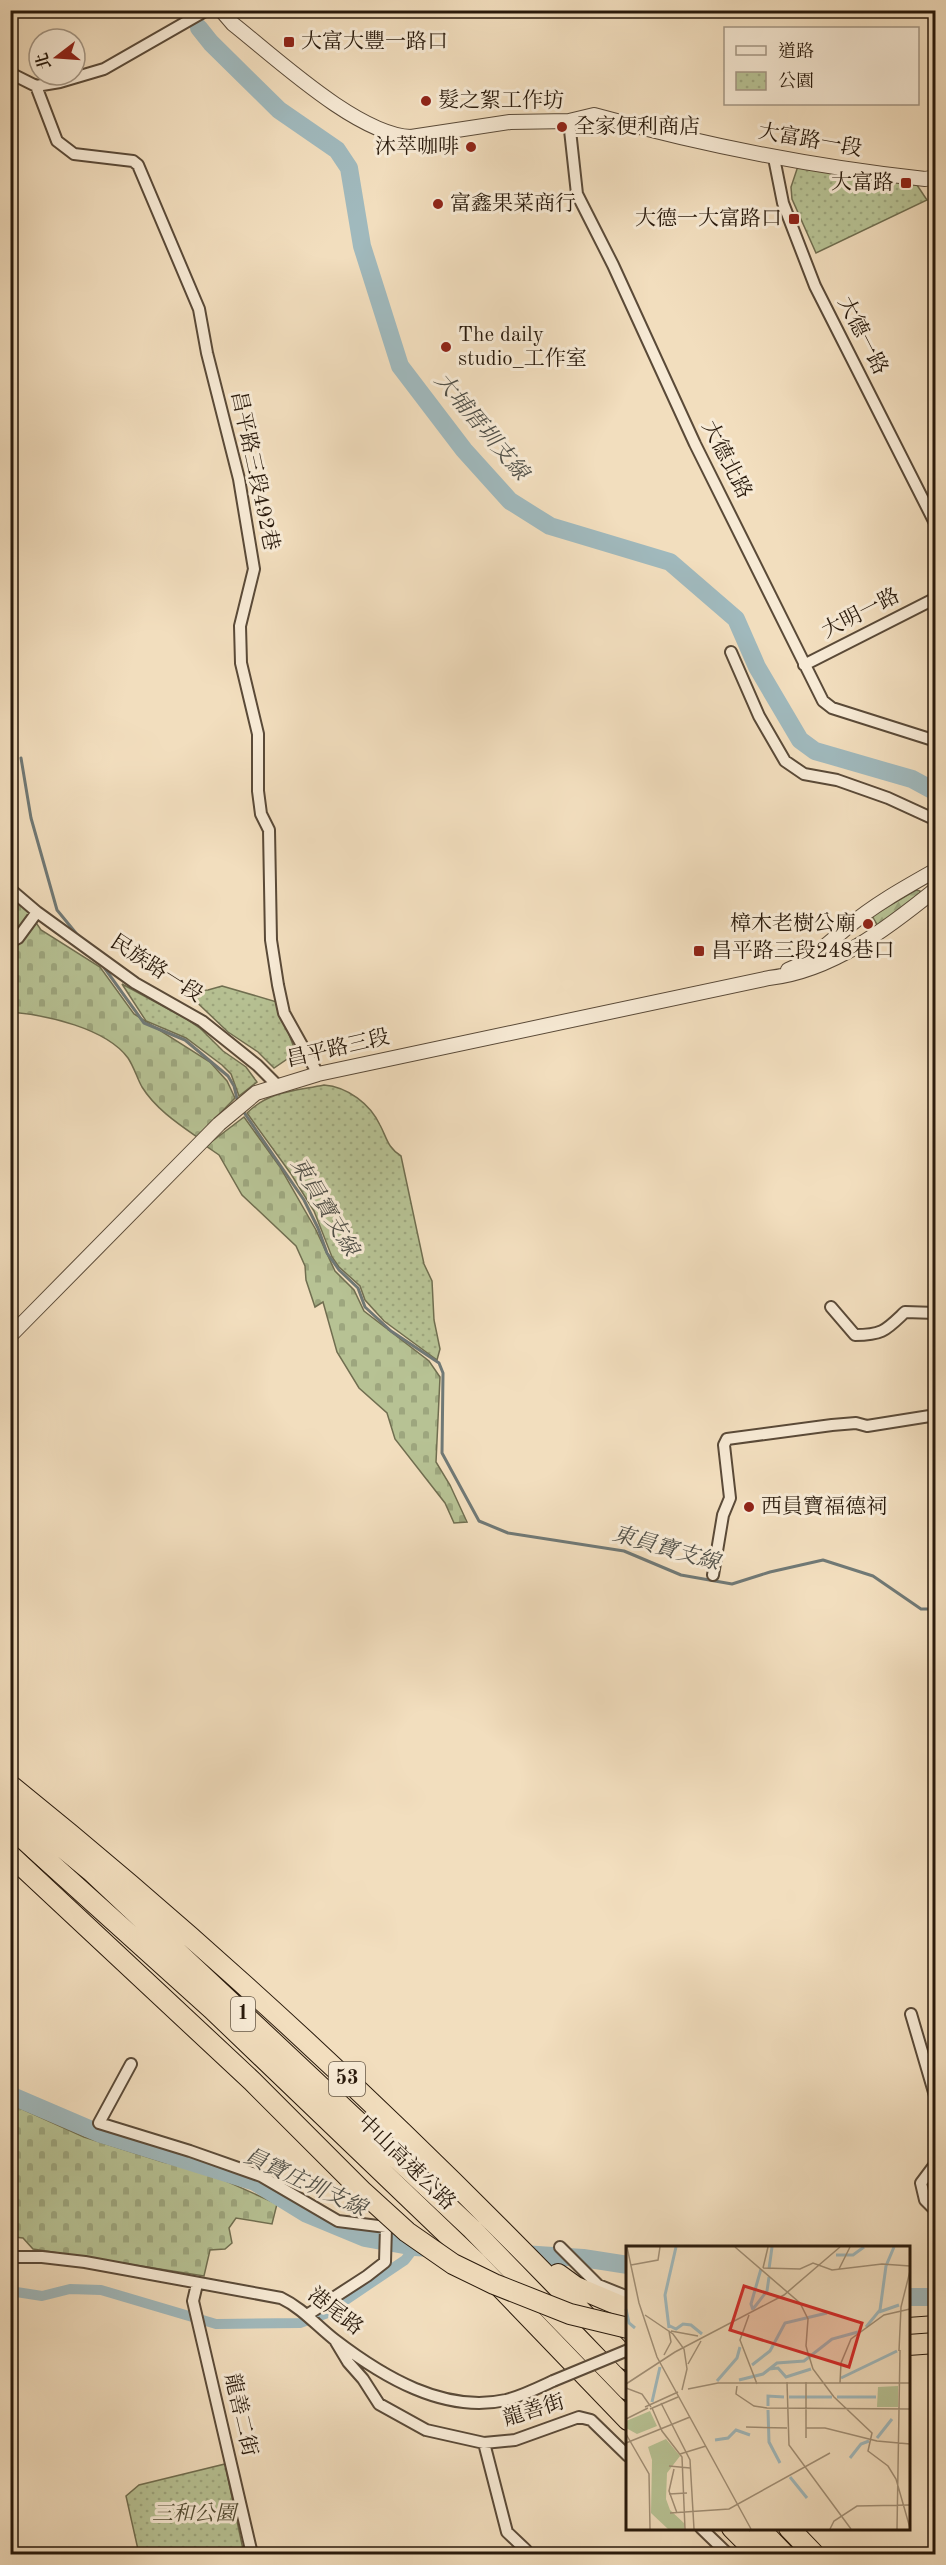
<svg xmlns="http://www.w3.org/2000/svg" width="946" height="2565" viewBox="0 0 946 2565" font-family="'Old Standard TT','Noto Serif TC',serif">
<style>
.forest{fill:url(#forest-firs);stroke:#706e50;stroke-width:1.5}
.cemetery{fill:url(#cemetery-stones);stroke:#706e50;stroke-width:1.5}
.park{fill:url(#park-dots);stroke:#706e50;stroke-width:1.5}
.lines{fill:none;stroke-linecap:round;stroke-linejoin:round}
.stream{stroke:#707976;stroke-width:3}
.canal{stroke:#a0b9bd;stroke-width:10}
.river{stroke:#a0b9bd;stroke-width:18}
.minor-casing{stroke:#5a4a38;stroke-width:14}
.tertiary-casing{stroke:#5a4a38;stroke-width:16}
.motorway-casing{stroke:#28190b;stroke-width:22}
.minor{stroke:#f7ead5;stroke-width:10}
.tertiary{stroke:#f7ead5;stroke-width:14}
.motorway{stroke:#f2debe;stroke-width:20}
.minor-bridge-casing{stroke:#5a4a38;stroke-width:14;stroke-linecap:butt}
.motorway-bridge-casing{stroke:#28190b;stroke-width:22;stroke-linecap:butt}
.minor-bridge{stroke:#f7ead5;stroke-width:10}
.motorway-bridge{stroke:#f2debe;stroke-width:20}
.poi-dot{fill:#8f2418;stroke:#f7ead5;stroke-width:2}
.labels{text-anchor:middle;dominant-baseline:central;stroke-width:6;stroke-linejoin:round;paint-order:stroke}
.shield{fill:#f7ead5;stroke:#665848;stroke-width:1.5}
.shield-label{font-size:20px;font-weight:bold;fill:#28190b}
.poi-label{font-size:21px;fill:#28190b;stroke:#f7ead5;text-anchor:start}
.street-label{font-size:21px;fill:#28190b;stroke:#f7ead5}
.park-label{font-size:21px;font-style:italic;fill:#534c34;stroke:#f7ead5}
.water-label{font-size:22px;font-style:italic;fill:#525149;stroke:#f7ead5}
.inset-river{fill:none;stroke:#a0b9bd;stroke-width:3}
.inset-road{fill:none;stroke:#a18f76;stroke-width:1.5}
.view{fill:#d62828;fill-opacity:0.15;stroke:#d62828;stroke-width:3}
.inset-edge{fill:none;stroke:#28190b;stroke-width:3}
</style>
<defs>
<pattern id="forest-firs" width="22" height="20" patternUnits="userSpaceOnUse" patternTransform="scale(1.5)"><rect width="22" height="20" fill="#b7c294"/><path d="M5 1l3.5 6h-7zM16 11l3.5 6h-7z" fill="#9da67e"/></pattern>
<pattern id="cemetery-stones" width="16" height="16" patternUnits="userSpaceOnUse" patternTransform="scale(1.5)"><rect width="16" height="16" fill="#b7c294"/><path d="M2 7V4a2 2 0 0 1 4 0v3zM10 15v-3a2 2 0 0 1 4 0v3z" fill="#9da67e"/></pattern>
<pattern id="park-dots" width="8" height="8" patternUnits="userSpaceOnUse" patternTransform="scale(1.5)"><rect width="8" height="8" fill="#b7c294"/><path d="M2 2h.1M6 6h.1" fill="none" stroke="#9da67e" stroke-width="1.8" stroke-linecap="round"/></pattern>
</defs>
<rect width="100%" height="100%" fill="#f2debe"/>
<filter id="stains"><feTurbulence type="fractalNoise" baseFrequency=".00333" numOctaves="4"/><feColorMatrix values="0 0 0 0 .2 0 0 0 0 .09 0 0 0 0 .02 0 0 0 .5 -.17"/></filter>
<radialGradient id="worn" r=".72"><stop offset=".6" stop-color="#630" stop-opacity="0"/><stop offset="1" stop-color="#630" stop-opacity=".3"/></radialGradient>
<path class="forest" d="M 916,890 L 920,891 L 919,896 L 879,928 L 872,916 Z"/>
<path class="cemetery" d="M 11,897 L 26,908 L 41,930 L 100,967 L 134,1014 L 210,1062 L 227,1081 L 235,1098 L 197,1137 C 177,1123 155,1108 142,1087 C 137,1078 134,1067 128,1058 C 106,1028 46,1015 11,1012 L 10,966 L 16,961 L 11,956 Z
M 244,1117 L 280,1167 L 316,1230 L 335,1271 L 354,1290 L 364,1311 L 429,1361 L 440,1377 L 436,1462 L 450,1485 L 467,1522 L 454,1523 L 445,1503 L 395,1439 L 387,1413 L 359,1388 L 337,1352 L 323,1302 L 315,1307 L 306,1280 L 305,1266 L 296,1246 L 242,1195 L 219,1155 L 206,1146 Z
M 11,2104 L 84,2137 L 163,2162 L 206,2172 L 277,2204 L 272,2224 L 236,2218 L 229,2228 L 232,2243 L 225,2249 L 210,2250 L 204,2276 L 33,2249 L 23,2238 L 14,2237 L 11,2232 Z"/>
<path class="park" d="M 798,166 L 915,182 L 927,200 L 816,253 L 792,199 L 791,187 Z
M 122,984 L 185,1018 L 201,1029 L 223,1051 L 246,1067 L 257,1082 L 239,1096 L 231,1074 L 222,1065 L 186,1038 L 146,1021 Z
M 222,986 L 277,1002 L 296,1053 L 274,1068 L 258,1052 L 228,1032 L 185,991 L 208,990 Z
M 324,1085 C 348,1087 370,1104 380,1125 C 387,1138 387,1147 401,1156 L 424,1264 L 432,1281 L 434,1320 L 440,1349 L 437,1360 L 384,1321 L 365,1300 L 360,1286 L 339,1267 L 332,1257 L 314,1211 L 291,1174 L 247,1113 C 269,1091 295,1091 324,1085 Z
M 225,2464 L 244,2554 L 139,2554 L 126,2496 L 139,2485 Z"/>
<g class="lines">
<path class="stream" d="M 21,758 L 31,818 L 57,910 L 80,938
M 103,966 L 144,1023 L 185,1040 L 228,1076 L 234,1086 L 238,1103
M 243,1111 L 304,1200 L 318,1228 L 327,1253 L 339,1270 L 358,1288 L 365,1307 L 391,1331 L 439,1363 L 443,1373 L 442,1453 L 479,1521 L 508,1533 L 624,1551 L 681,1575 L 732,1584 L 770,1572 L 823,1560 L 873,1576 L 921,1609 L 936,1609"/>
<path class="canal" d="M 10,2291 L 42,2296 L 70,2289 L 101,2290 L 216,2324 L 300,2323 L 325,2314 L 405,2260 L 415,2247"/>
<path class="river" d="M 186,10 L 186,11
M 199,28 L 211,43 L 279,110 L 337,150 L 349,168 L 362,246 L 400,366 L 464,450 L 510,501 L 550,526 L 670,562 L 736,619 L 757,667 L 800,740 L 815,751 L 912,779 L 936,792
M 10,2095 L 101,2134 L 255,2182 L 307,2214 L 365,2238 L 415,2247 L 583,2258 L 628,2265
M 908,2297 L 936,2297"/>
<g class="minor-casing">
<path id="minor" d="M 10,73 L 36,86 L 60,82 L 104,69 L 207,10
M 36,86 L 57,141 L 74,154 L 133,161 L 138,165 L 199,309 L 207,353 L 239,479 L 254,569 L 240,626 L 241,663 L 258,734 L 258,791 L 261,814 L 269,830 L 271,940 L 278,985 L 284,1013 L 318,1074
M 569,121 L 577,194 L 613,265 L 695,444 L 823,701 L 832,708 L 936,741
M 774,158 L 783,203 L 815,286 L 936,525
M 731,652 L 759,716 L 785,761 L 804,774 L 837,780 L 888,798 L 936,820
M 804,665 L 936,598
M 10,889 L 37,912 L 135,983 L 202,1021 L 257,1065 L 277,1085
M 10,942 L 18,938 L 37,912
M 831,1307 L 855,1335 C 883,1335 886,1330 905,1312 L 936,1313
M 713,1575 L 723,1515 L 730,1498 L 724,1445 L 727,1439 L 832,1425 L 856,1423 L 867,1426 L 936,1415
M 911,2014 L 936,2099
M 131,2064 L 99,2123 L 190,2151 L 261,2176 L 338,2221 L 386,2227 L 385,2262 L 367,2276 L 307,2315
M 936,2163 L 921,2183 L 925,2200 L 936,2211
M 560,2247 L 598,2285 L 628,2297
M 10,2257 L 42,2257 L 85,2262 L 281,2298 C 302,2308 316,2325 335,2340 C 382,2376 444,2414 506,2400 C 522,2396 538,2388 553,2381
M 197,2284 L 193,2301 L 252,2554
M 336,2342 L 348,2362 L 363,2379 L 379,2404 L 426,2430 L 484,2443 L 515,2440 L 579,2417 L 591,2420 L 628,2456
M 484,2443 L 507,2532 L 526,2550 L 527,2554
M 701,2528 L 728,2554"/>
</g>
<g class="tertiary-casing">
<path id="tertiary" d="M 221,10 L 233,24 C 276,58 358,135 411,137 L 510,122 L 569,121 L 594,115 C 703,145 813,167 925,179 L 936,177
M 788,970 C 812,960 829,942 849,926 C 875,904 906,887 936,870
M 10,1336 L 219,1124 L 256,1093 L 318,1074 L 769,978 C 832,971 888,928 936,889"/>
</g>
<g class="motorway-casing">
<path id="motorway" d="M 10,1785 C 230,1962 434,2156 628,2360
M 10,1804 L 91,1871 L 472,2229 L 628,2390
M 10,1827 L 212,2009 L 475,2261 L 628,2420
M 558,2274 L 576,2287 L 628,2309
M 908,2328 L 936,2326
M 732,2528 L 758,2554
M 759,2528 L 784,2554
M 789,2528 L 814,2554"/>
</g>
<use href="#minor" class="minor"/>
<use href="#tertiary" class="tertiary"/>
<use href="#motorway" class="motorway"/>
<g class="minor-bridge-casing">
<path id="minor-bridge" d="M 553,2381 L 628,2350"/>
</g>
<g class="motorway-bridge-casing">
<path id="motorway-bridge" d="M 10,1855 L 252,2081 L 363,2192 L 407,2232 L 453,2264 L 494,2284 L 570,2314 L 628,2328
M 908,2345 L 936,2343"/>
</g>
<use href="#minor-bridge" class="minor-bridge"/>
<use href="#motorway-bridge" class="motorway-bridge"/>
</g>
<g class="poi-dot">
<rect x="283" y="36" width="12" height="12" rx="3"/>
<circle cx="426" cy="101" r="6"/>
<circle cx="562" cy="127" r="6"/>
<circle cx="471" cy="147" r="6"/>
<rect x="900" y="177" width="12" height="12" rx="3"/>
<circle cx="438" cy="204" r="6"/>
<rect x="788" y="213" width="12" height="12" rx="3"/>
<circle cx="446" cy="347" r="6"/>
<circle cx="868" cy="924" r="6"/>
<rect x="693" y="945" width="12" height="12" rx="3"/>
<circle cx="749" cy="1507" r="6"/>
</g>
<g class="labels">
<g class="shield">
<rect x="231" y="1997" width="24" height="34" rx="4.5"/>
<rect x="329" y="2062" width="36" height="34" rx="4.5"/>
</g>
<g class="shield-label">
<text x="243" y="2014">1</text>
<text x="347" y="2079">53</text>
</g>
<g class="poi-label">
<text x="301" y="42">大富大豐一路口</text>
<text x="438" y="101">髮之絮工作坊</text>
<text x="574" y="127">全家便利商店</text>
<text x="459" y="147" text-anchor="end">沐萃咖啡</text>
<text x="894" y="183" text-anchor="end">大富路</text>
<text x="450" y="204">富鑫果菜商行</text>
<text x="782" y="219" text-anchor="end">大德一大富路口</text>
<text x="458" y="335">The daily<tspan x="458" dy="24">studio_工作室</tspan></text>
<text x="856" y="924" text-anchor="end">樟木老樹公廟</text>
<text x="711" y="951">昌平路三段248巷口</text>
<text x="761" y="1507">西員寶福德祠</text>
</g>
<g class="street-label">
<text transform="translate(810 141) rotate(10)">大富路一段</text>
<text transform="translate(862 336) rotate(63)">大德一路</text>
<text transform="translate(726 460) rotate(63)">大德北路</text>
<text transform="translate(254 471) rotate(78)">昌平路三段492巷</text>
<text transform="translate(861 614) rotate(-27)">大明一路</text>
<text transform="translate(156 969) rotate(33)">民族路一段</text>
<text transform="translate(338 1049) rotate(-13)">昌平路三段</text>
<text transform="translate(406 2163) rotate(44)">中山高速公路</text>
<text transform="translate(335 2312) rotate(38)">港尾路</text>
<text transform="translate(534 2411) rotate(-17)">龍善街</text>
<text transform="translate(240 2415) rotate(77)">龍善二街</text>
</g>
<g class="park-label">
<text x="194" y="2514">三和公園</text>
</g>
<g class="water-label">
<text transform="translate(481 427) rotate(50)">大埔厝圳支線</text>
<text transform="translate(324 1207) rotate(59)">東員寶支線</text>
<text transform="translate(666 1549) rotate(16)">東員寶支線</text>
<text transform="translate(305 2183) rotate(25)">員寶庄圳支線</text>
</g>
</g>
<g transform="translate(626 2246)">
<rect width="284" height="284" fill="#f2debe"/>
<path d="M 24,165 L 31,180 L 11,188 L 0,182 L 0,175 ZM 40,193 L 54,210 L 41,227 L 40,253 L 44,264 L 59,278 L 58,283 L 42,283 L 25,267 L 26,214 L 22,201 Z" fill="#b7c294"/>
<path d="M 272,140 L 272,161 L 251,161 L 252,141 Z" fill="#b7c294"/>
<path class="inset-river" d="M 210,9 L 227,9 L 238,1M 143,23 L 146,1M 0,63 L 3,77 L 9,82M 127,63 L 141,45 L 143,31M 127,64 L 125,58 L 135,23M 253,66 L 273,59M 42,79 L 50,83 L 57,78 L 65,79 L 76,88M 240,81 L 254,64 L 260,20 L 268,1M 43,82 L 39,49 L 50,1M 126,119 L 144,105 L 159,77 L 201,67M 143,123 L 152,122 L 160,131 L 185,123M 215,132 L 271,105M 113,134 L 137,128 L 151,117 L 178,115 L 206,93 L 232,86M 91,135 L 111,112 L 114,101M 163,151 L 206,151M 211,151 L 250,151M 26,156 L 34,121M 142,160 L 142,150 L 158,151M 142,164 L 143,196 L 154,217M 251,192 L 266,173M 89,194 L 102,192 L 110,184 L 124,189M 224,212 L 235,198 L 243,195M 164,231 L 181,252"/>
<path class="inset-road" d="M 1,1 L 13,57 L 31,111 L 125,283M 109,1 L 174,57 L 182,73 L 180,100 L 183,111M 5,19 L 32,14 L 34,1M 137,22 L 174,23 L 187,17 L 206,24 L 256,18 L 284,20M 137,22 L 142,1M 213,23 L 224,1M 19,69 L 47,88 L 58,103 L 61,123 L 56,144M 123,69 L 114,94 L 131,138M 45,85 L 72,90M 273,105 L 275,61 L 284,25M 38,109 L 45,96 L 43,85M 183,110 L 187,123 L 208,151M 62,118 L 75,95M 161,136 L 163,199 L 225,283M 214,137 L 215,117 L 225,93 L 258,69 L 284,63M 0,138 L 49,106 L 158,49 L 214,1M 111,140 L 110,148 L 128,160 L 141,162 L 284,163M 0,142 L 16,148 L 25,161M 62,143 L 92,137 L 284,137M 208,151 L 246,187 L 242,205 L 262,220 L 270,233 L 284,282M 35,157 L 64,214 L 68,283M 19,161 L 52,146M 26,162 L 36,185 L 56,211 L 59,283M 24,163 L 52,151M 0,173 L 22,162M 120,181 L 161,182M 180,182 L 199,182 L 251,195 L 284,198M 0,188 L 23,228 L 24,283M 180,192 L 180,136M 0,197 L 64,171M 54,208 L 80,200M 43,220 L 64,222M 48,223 L 43,245 L 51,267M 43,248 L 61,247M 44,267 L 103,263 L 204,207M 204,283 L 208,275 L 231,260 L 284,259M 271,283 L 274,104"/>
<path class="view" d="M 118,40 L 236,77 L 223,121 L 104,84 Z"/>
<rect width="284" height="284" class="inset-edge"/>
</g>
<rect width="946" height="2565" fill="none" stroke="#f2debe" stroke-width="36"/>
<rect x="12" y="12" width="922" height="2541" fill="none" stroke="#28190b" stroke-width="3"/>
<rect x="18" y="18" width="910" height="2529" fill="none" stroke="#28190b" stroke-width="1.5"/>
<rect x="724" y="27" width="195" height="78" fill="#f7ead5" stroke="#a49684" stroke-width="1.5"/>
<rect x="736" y="46" width="30" height="9" fill="#f7ead5" stroke="#a49684" stroke-width="1.5"/>
<text x="778" y="57" font-size="18" fill="#28190b">道路</text>
<rect x="736" y="72" width="30" height="18" fill="url(#park-dots)" stroke="#a49684" stroke-width="1.5"/>
<text x="778" y="87" font-size="18" fill="#28190b">公園</text>
<g transform="translate(57 57) rotate(253)"><circle r="28" fill="#f7ead5" stroke="#a49684" stroke-width="1.5"/>
<path d="M0-4.5L10 22L0 15L-10 22Z" fill="#8f2418"/>
<text y="-9" font-size="16" font-weight="bold" text-anchor="middle" fill="#28190b">北</text>
</g>
<rect width="100%" height="100%" filter="url(#stains)"/>
<rect width="100%" height="100%" fill="url(#worn)"/>
</svg>
